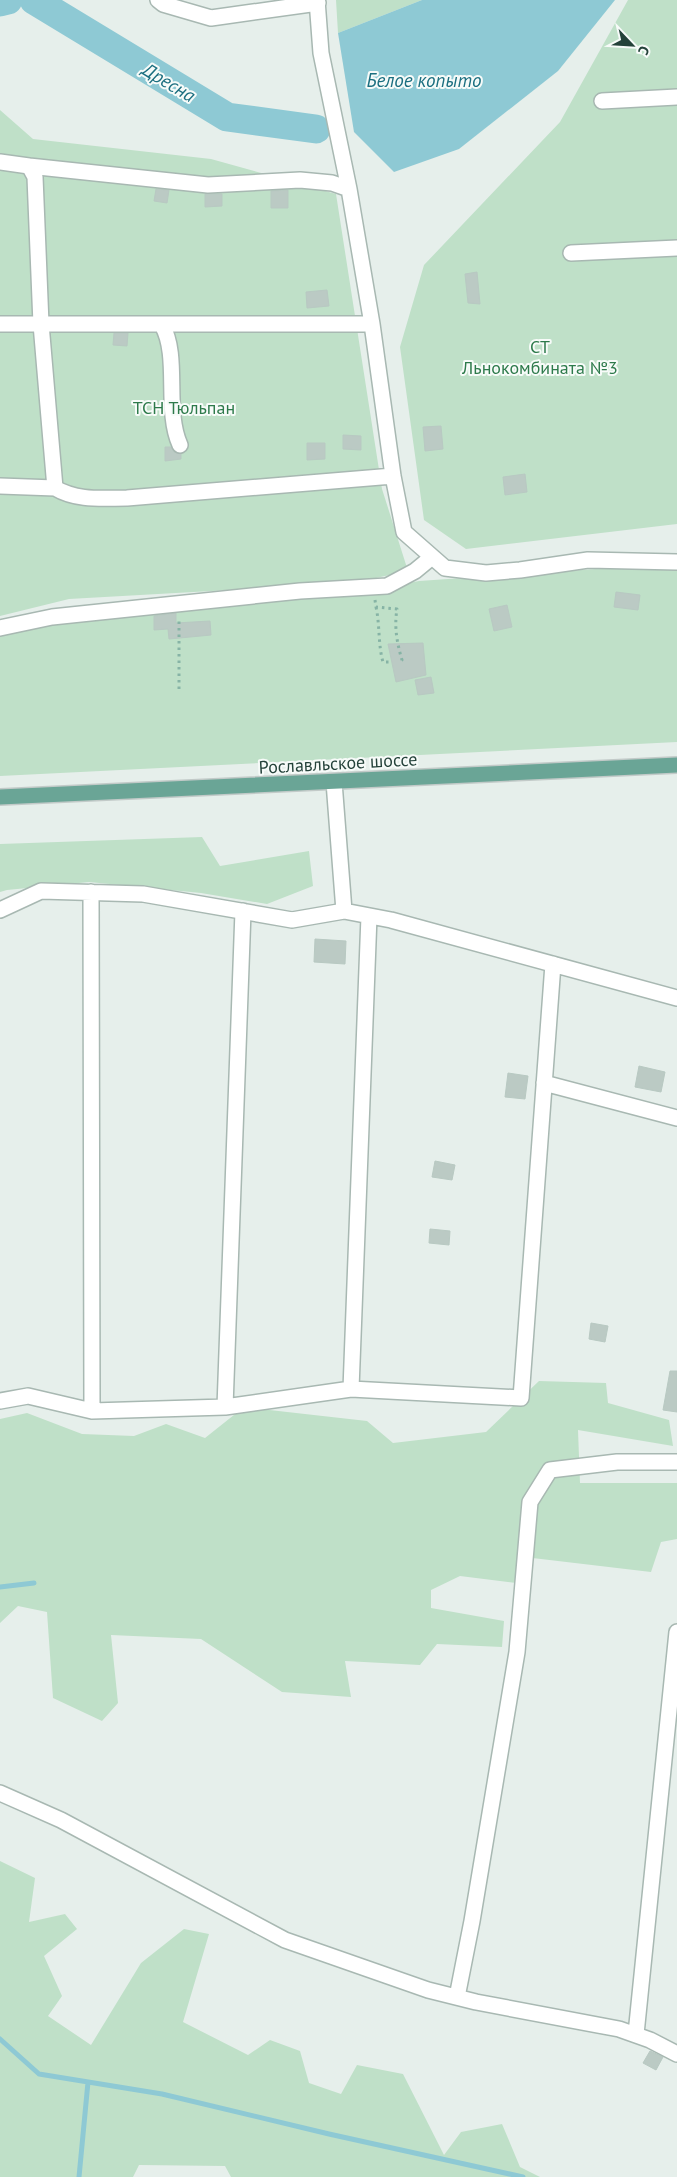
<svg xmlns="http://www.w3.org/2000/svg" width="677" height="2177" viewBox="0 0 677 2177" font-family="'PT Sans',sans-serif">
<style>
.green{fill:#bfe0c8}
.water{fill:#8ec9d4}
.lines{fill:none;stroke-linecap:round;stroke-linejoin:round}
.stream{stroke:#8ec9d4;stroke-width:5}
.river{stroke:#8ec9d4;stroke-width:29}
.building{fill:#bbcac4;stroke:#b8c9c2}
.minor-casing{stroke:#a8b8b2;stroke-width:18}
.major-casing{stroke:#c2cac8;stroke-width:18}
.path{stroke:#86b3a5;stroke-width:3;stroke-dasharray:2.5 4;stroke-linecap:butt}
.minor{stroke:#fff;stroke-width:15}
.major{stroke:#6aa596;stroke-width:15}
.labels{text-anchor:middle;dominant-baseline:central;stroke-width:4;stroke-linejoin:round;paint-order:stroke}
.park-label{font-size:18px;fill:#2d7a4b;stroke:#f7fbf9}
.street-label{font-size:18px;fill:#24423a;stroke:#f7fbf9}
.water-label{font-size:19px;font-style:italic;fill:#1c6f80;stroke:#f7fbf9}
</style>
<rect width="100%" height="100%" fill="#e6efeb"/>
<path class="green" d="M 336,0 L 422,0 L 338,33 Z
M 628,0 L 677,0 L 677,524 L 466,549 L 424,520 L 400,347 L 424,265 L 560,122 Z
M 0,110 L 33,139 L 211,159 L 336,194 L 382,489 L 408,571 L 353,583 L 69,599 L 0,616 Z
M 669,564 L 677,565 L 677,742 L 0,776 L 0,629 L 71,613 L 357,593 L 419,581 Z
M 202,837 L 220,866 L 309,851 L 313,886 L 267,904 L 201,893 L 89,882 L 7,890 L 0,892 L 0,844 Z
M 539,1381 L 606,1383 L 608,1403 L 669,1420 L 673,1446 L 578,1430 L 580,1483 L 677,1483 L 677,1539 L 661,1542 L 651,1572 L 524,1557 L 516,1583 L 460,1576 L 431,1590 L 431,1608 L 504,1621 L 502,1647 L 437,1644 L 420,1665 L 345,1661 L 351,1697 L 282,1692 L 201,1639 L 111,1635 L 118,1703 L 102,1721 L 53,1698 L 47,1612 L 18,1606 L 0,1623 L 0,1419 L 27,1413 L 82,1434 L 134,1436 L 166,1424 L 205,1438 L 244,1407 L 367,1421 L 393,1443 L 486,1432 Z
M 0,1861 L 35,1878 L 29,1922 L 65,1914 L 77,1929 L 44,1956 L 62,1996 L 48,2016 L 91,2045 L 141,1963 L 184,1929 L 209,1934 L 183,2022 L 248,2055 L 270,2040 L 300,2051 L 309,2083 L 341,2094 L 357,2065 L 403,2074 L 444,2155 L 461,2132 L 502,2124 L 520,2167 L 540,2177 L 231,2177 L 225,2166 L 139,2165 L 133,2177 L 0,2177 Z"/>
<path class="water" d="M 422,0 L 615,0 L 558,71 L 459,149 L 394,172 L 354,132 L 338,33 Z"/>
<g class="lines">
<path class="stream" d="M 0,1587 L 34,1583
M 0,2039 L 39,2074 L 162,2094 L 329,2134 L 523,2177
M 79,2177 L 88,2082"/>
<path class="river" d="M 34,0 L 227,117 L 316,129
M 0,2 L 8,0"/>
</g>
<path class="building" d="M 156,189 L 169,190 L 167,203 L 154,201 Z
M 288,190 L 288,208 L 271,208 L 271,191 Z
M 205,194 L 222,194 L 222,206 L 205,207 Z
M 477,272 L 480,304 L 468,303 L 465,274 Z
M 327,290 L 329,306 L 307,308 L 306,292 Z
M 114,333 L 128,333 L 127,346 L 113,345 Z
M 441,426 L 443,449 L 425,451 L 423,427 Z
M 343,435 L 361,436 L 361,450 L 343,449 Z
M 307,443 L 325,443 L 325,459 L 307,460 Z
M 165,447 L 171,447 L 174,452 L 181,454 L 181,459 L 165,461 Z
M 525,474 L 527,492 L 505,495 L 503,477 Z
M 616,592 L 640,595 L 638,610 L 614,607 Z
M 507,605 L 512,627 L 494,631 L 489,609 Z
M 176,613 L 176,623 L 210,621 L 211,635 L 169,639 L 168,629 L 154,630 L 154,616 Z
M 423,643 L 426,675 L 396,682 L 388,644 Z
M 431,677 L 434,693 L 418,695 L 415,680 Z
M 315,939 L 346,941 L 345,964 L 314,962 Z
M 639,1066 L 665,1072 L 661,1092 L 635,1087 Z
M 508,1073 L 528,1076 L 525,1099 L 505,1097 Z
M 435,1161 L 455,1165 L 452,1180 L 432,1177 Z
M 430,1229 L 450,1231 L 449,1245 L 429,1243 Z
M 591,1323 L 608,1326 L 605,1342 L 589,1339 Z
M 670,1371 L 677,1371 L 677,1412 L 663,1410 Z
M 650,2051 L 663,2057 L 656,2070 L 643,2063 Z"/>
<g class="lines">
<g class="minor-casing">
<path id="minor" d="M 158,0 L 163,4 L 211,18 L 318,3
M 317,0 L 321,53 L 349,189 L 372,324 L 393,476 L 404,532 L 445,568 L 486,573 L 520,570 L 588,560 L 677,562
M 602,101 L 677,97
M 0,162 L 29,166 L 35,177 L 41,324 L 55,488 C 77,501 102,498 127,498 L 393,476
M 29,166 L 208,185 L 300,180 L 332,183 L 349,189
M 571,253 L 677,248
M 0,324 L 372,324
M 162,325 C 180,356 164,410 180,445
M 0,486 L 55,488
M 0,628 L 52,617 L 300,591 L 387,586 L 415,571 L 432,557
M 334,782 L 344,911 L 391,920 L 677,998
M 91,892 L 92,1411
M 0,910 L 41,891 L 143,894 L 292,920 L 344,911
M 544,1083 L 677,1118
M 351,1389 L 369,916
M 0,1401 L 28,1396 L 92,1411 L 225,1407 L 351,1389 L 521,1398 L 553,964
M 225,1407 L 243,911
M 0,1793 L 61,1820 L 285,1940 L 428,1990 L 476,2002 L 619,2029 L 650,2040 L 677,2054
M 457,1997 L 472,1921 L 517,1652 L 530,1502 L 550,1470 L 617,1462 L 677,1462
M 636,2034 L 677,1632"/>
</g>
<g class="major-casing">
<path id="major" d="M 0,797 L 677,765"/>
</g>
<path class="path" d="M 375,600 L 376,607 L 397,609 C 394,627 397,643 402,660 L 399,662
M 376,607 C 380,625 378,645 383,662 L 392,662
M 179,689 L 179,618"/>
<use href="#minor" class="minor"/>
<use href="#major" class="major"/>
</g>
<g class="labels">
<g class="park-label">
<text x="540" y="346">СТ<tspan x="540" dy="21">Льнокомбината №3</tspan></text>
<text x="184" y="407">ТСН Тюльпан</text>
</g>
<g class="street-label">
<text transform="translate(338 763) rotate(-3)">Рославльское шоссе</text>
</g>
<g class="water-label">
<text x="424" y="80">Белое копыто</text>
<text transform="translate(169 82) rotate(31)">Дресна</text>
</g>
</g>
<g transform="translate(632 45) rotate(115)" stroke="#f7fbf9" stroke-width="4" paint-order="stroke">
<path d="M0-4L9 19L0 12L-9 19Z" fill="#24423a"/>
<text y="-8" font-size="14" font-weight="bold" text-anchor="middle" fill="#24423a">С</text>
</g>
</svg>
